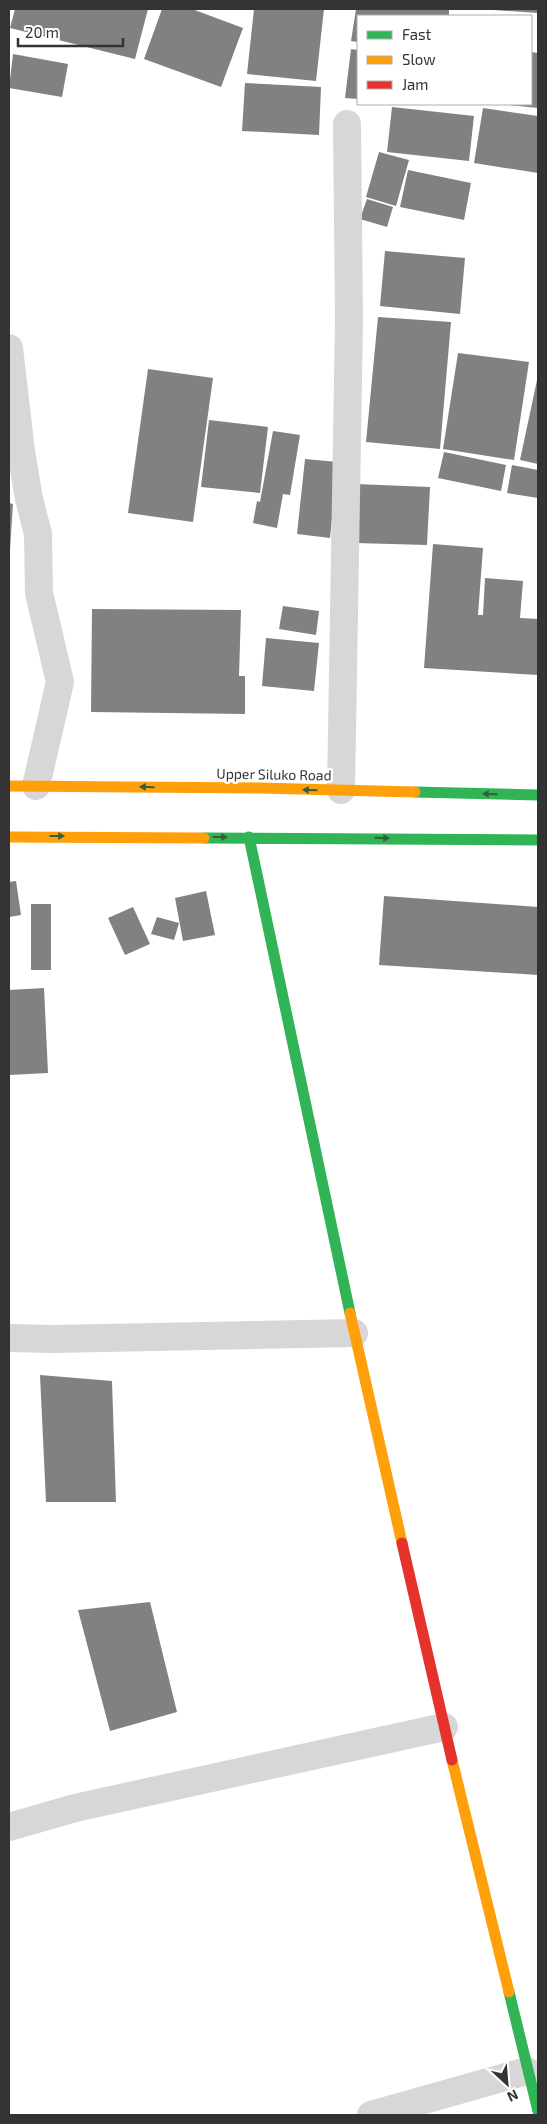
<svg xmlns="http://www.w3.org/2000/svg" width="547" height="2124" viewBox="0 0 547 2124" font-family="'Exo 2',sans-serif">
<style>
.building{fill:#818181}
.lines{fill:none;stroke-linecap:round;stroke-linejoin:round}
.street{stroke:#d7d7d7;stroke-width:28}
.fast{stroke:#30b455;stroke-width:11}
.slow{stroke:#ff9f0a;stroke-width:11}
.jam{stroke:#e5322d;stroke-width:11}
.oneway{fill:#32603f}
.labels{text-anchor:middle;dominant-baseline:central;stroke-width:5;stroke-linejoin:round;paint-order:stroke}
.street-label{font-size:14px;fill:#333;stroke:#fff}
</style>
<rect width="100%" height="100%" fill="#fff"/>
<path class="building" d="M 15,9 L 148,9 L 135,59 L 10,28 Z
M 162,9 L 192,9 L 243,28 L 221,87 L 144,59 Z
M 254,9 L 324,9 L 316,81 L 247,74 Z
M 356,9 L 449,9 L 449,16 L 358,16 L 358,42 L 351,41 Z
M 493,9 L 538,9 L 538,13 L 493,10 Z
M 351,49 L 358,50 L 358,99 L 345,98 Z
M 531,52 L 538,53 L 538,108 L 509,105 L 531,104 Z
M 13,54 L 68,64 L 62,97 L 9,88 Z
M 245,83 L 321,87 L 319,135 L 242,131 Z
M 392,107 L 474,116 L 469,161 L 387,152 Z
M 483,108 L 538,116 L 538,173 L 474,163 Z
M 379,152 L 409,160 L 396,206 L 366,197 Z
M 408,170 L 471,183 L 464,220 L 400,207 Z
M 367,199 L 393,207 L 387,227 L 360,219 Z
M 385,251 L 465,258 L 460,314 L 380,306 Z
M 378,317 L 451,322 L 440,449 L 366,442 Z
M 458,353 L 529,362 L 514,460 L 443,449 Z
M 148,369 L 213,378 L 193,522 L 128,513 Z
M 537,380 L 538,380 L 538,464 L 520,460 Z
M 209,420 L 268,427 L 260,493 L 201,487 Z
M 273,431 L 300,435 L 290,495 L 283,494 L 277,528 L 253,523 L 257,501 L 260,502 Z
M 444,452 L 506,465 L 501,491 L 438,478 Z
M 305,459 L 338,462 L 330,538 L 297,534 Z
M 512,465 L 538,470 L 538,498 L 507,493 Z
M 356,484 L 430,487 L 427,545 L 355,543 Z
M 9,503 L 13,504 L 10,550 L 9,550 Z
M 433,544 L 483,548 L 478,615 L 483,615 L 485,578 L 523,581 L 520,618 L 538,619 L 538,675 L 424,668 Z
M 283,606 L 319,611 L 316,635 L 279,629 Z
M 92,609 L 241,610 L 239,676 L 245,676 L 245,714 L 91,712 Z
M 266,638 L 319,643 L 314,691 L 262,686 Z
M 16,881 L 21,915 L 9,917 L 9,882 Z
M 206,891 L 215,935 L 183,941 L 175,898 Z
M 384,896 L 538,907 L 538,975 L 379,965 Z
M 31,904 L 51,904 L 51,970 L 31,970 Z
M 133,907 L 150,944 L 125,955 L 108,918 Z
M 157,917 L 179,923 L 174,940 L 151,934 Z
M 44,988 L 48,1073 L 9,1075 L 9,990 Z
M 40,1375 L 112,1381 L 116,1502 L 46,1502 Z
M 150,1602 L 177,1712 L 110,1731 L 78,1610 Z"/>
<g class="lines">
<path class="street" d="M 9,348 L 21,451 L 29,499 L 38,534 L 39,593 L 60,682 L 36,786
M 341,790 L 349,320 L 347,124
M 9,1338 L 52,1339 L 354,1333
M 9,1827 L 75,1808 L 444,1727
M 371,2115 L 527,2071"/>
<path class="fast" d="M 415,792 L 538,795
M 249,837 L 350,1313
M 204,838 L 538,840
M 509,1992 L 538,2111"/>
<path class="slow" d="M 9,786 L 260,788 L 415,792
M 9,837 L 204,838
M 350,1313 L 402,1543
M 452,1760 L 509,1992"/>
<path class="jam" d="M 402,1543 L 452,1760"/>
</g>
<defs><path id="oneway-solid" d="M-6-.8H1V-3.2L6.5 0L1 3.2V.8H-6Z" transform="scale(1.25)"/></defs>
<g class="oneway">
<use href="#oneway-solid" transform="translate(147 787) rotate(-179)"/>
<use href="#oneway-solid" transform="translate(310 790) rotate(-179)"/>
<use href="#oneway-solid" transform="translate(490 794) rotate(-179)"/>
<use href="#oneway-solid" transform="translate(57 836)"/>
<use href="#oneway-solid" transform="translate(220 837)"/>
<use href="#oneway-solid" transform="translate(382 838) rotate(1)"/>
</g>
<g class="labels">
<g class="street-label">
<text transform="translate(274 774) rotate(1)">Upper Siluko Road</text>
</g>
</g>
<rect width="547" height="2124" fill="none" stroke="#333333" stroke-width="20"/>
<rect x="357" y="15" width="175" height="90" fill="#ffffff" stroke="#adadad"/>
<rect x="367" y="31" width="25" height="8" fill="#30b455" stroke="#adadad"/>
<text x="402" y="40" font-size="15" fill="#333333">Fast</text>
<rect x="367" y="56" width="25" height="8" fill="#ff9f0a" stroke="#adadad"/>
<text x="402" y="65" font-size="15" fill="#333333">Slow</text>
<rect x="367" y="81" width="25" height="8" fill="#e5322d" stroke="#adadad"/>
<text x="402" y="90" font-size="15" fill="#333333">Jam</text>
<g transform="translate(507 2084) rotate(154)" stroke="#ffffff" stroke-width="4" paint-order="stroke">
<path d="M0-4L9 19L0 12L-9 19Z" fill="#333333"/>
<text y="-8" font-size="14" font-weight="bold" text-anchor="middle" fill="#333333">N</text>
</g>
<path d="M18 38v8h105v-8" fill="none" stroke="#333333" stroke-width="2.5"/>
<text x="25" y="38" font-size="15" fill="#333333" stroke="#ffffff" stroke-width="4" paint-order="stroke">20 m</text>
</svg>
